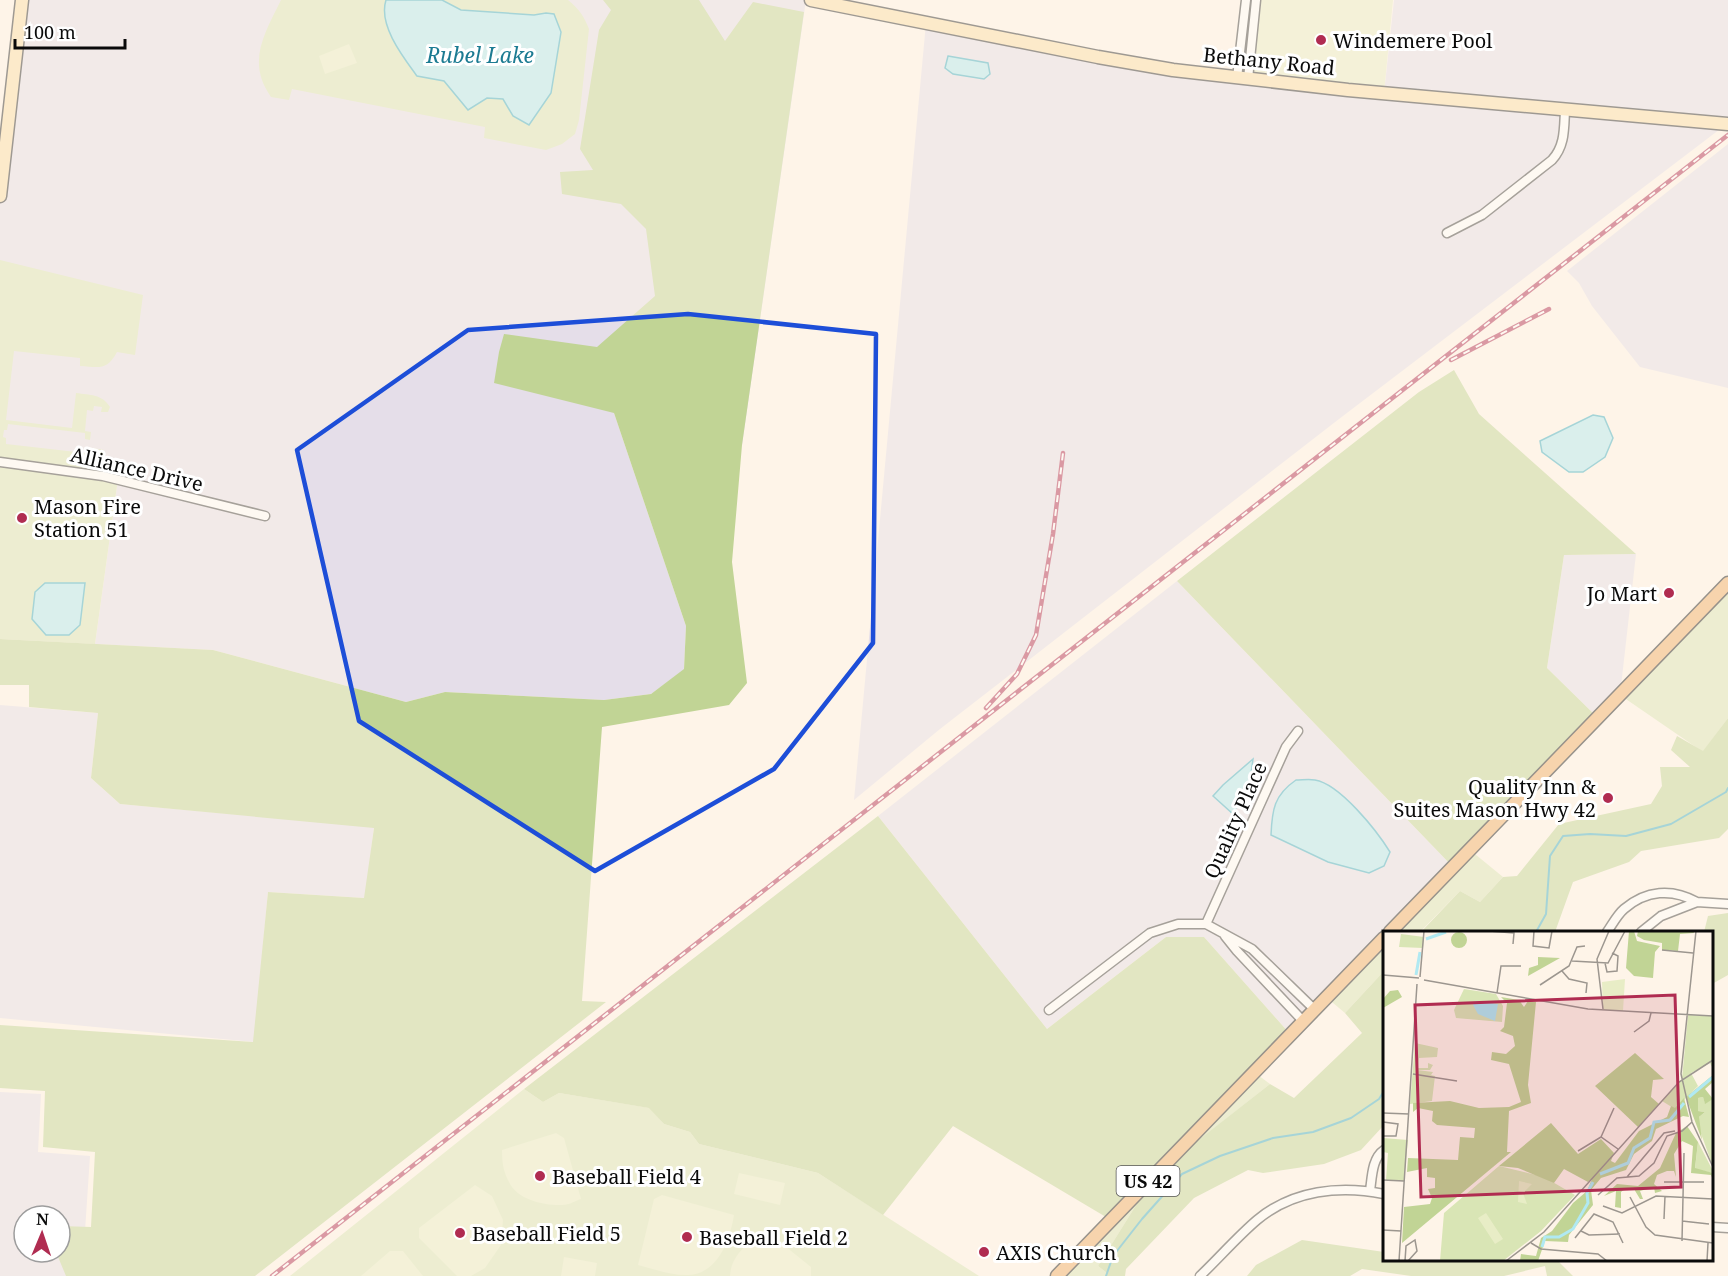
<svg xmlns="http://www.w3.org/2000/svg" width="1728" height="1276" viewBox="0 0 1728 1276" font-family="'Noto Serif',serif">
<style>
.industrial{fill:#e5dee9;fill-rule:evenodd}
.green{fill:#d9e5b5}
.forest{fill:#c1d495}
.pitch{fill:#e8edc6}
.water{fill:#b0e9f2;stroke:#3caec4;stroke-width:1.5}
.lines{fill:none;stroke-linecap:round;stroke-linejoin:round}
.stream{stroke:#3caec4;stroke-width:2}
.minor-casing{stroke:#3d3d3d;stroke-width:11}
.secondary-casing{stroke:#2c2c2c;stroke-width:15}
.primary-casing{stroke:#1b1b1b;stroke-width:15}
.minor{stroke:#fff;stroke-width:8}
.secondary{stroke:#fadda7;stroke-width:12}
.primary{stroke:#f0ad66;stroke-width:12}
.rail-casing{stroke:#b02c51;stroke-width:4.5}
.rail{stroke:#fff;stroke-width:2;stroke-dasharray:7;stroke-linecap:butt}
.marked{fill:none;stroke:#1d4ed8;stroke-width:4.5;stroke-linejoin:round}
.poi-dot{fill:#b02c51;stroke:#fff;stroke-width:2}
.labels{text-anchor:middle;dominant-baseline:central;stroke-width:6;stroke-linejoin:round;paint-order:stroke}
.shield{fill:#fff;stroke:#545454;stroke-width:1.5}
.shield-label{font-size:18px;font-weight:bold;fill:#0a0a0a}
.poi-label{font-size:20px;fill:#0a0a0a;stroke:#fff;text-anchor:start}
.street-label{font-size:20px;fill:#0a0a0a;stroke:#fff}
.water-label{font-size:21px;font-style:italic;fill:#1c7b92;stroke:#fff}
.inset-river{fill:none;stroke:#b0e9f2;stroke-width:3}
.inset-road{fill:none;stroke:#9c968f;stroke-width:1.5}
.view{fill:#b02c51;fill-opacity:0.15;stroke:#b02c51;stroke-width:3}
.inset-edge{fill:none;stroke:#0a0a0a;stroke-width:3}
</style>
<rect width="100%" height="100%" fill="#fef4e8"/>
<path class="industrial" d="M 26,0 L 806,0 L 742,445 L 614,413 L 686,626 L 684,670 L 651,694 L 604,700 L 445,692 L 406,702 L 213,650 L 95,644 L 118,479 L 0,462 L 0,197 Z
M 1394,0 L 1728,0 L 1728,123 L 1339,419 L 940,729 L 854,800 L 926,23 L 1098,57 L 1384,93 Z
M 1728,144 L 1728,388 L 1640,367 L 1592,306 L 1579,283 L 1567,271 Z
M 1636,554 L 1620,695 L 1598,718 L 1547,668 L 1564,555 Z
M 1177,581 L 1453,867 L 1290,1034 L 1204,937 L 1166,937 L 1047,1029 L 878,816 Z
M 0,705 L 98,713 L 91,778 L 120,804 L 374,827 L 365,898 L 268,892 L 254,1042 L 0,1018 Z
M 0,1092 L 41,1094 L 38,1152 L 90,1156 L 82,1276 L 0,1276 ZM 24,1216 L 60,1216 L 60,1252 L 24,1252 Z"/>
<path class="green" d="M 281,0 L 568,0 C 579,9 584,16 589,29 L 579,120 L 575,134 L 562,144 L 546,150 L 484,138 L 485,127 L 292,89 L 289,100 L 271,97 C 246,62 265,33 281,0 Z
M 0,260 L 143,295 L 135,355 L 117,352 C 107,371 99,367 80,366 L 80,358 L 14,351 L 6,420 L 72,428 L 76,393 C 90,395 102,394 110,407 L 108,412 L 101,412 L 102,407 L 94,406 L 93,411 L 87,410 L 85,431 L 91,432 L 90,440 L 85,439 L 85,433 L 8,424 L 7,430 L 4,430 L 3,437 L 6,438 L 6,444 L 85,453 L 86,447 L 104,450 L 104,457 L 87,472 L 118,479 L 95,644 L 0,639 Z
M 1728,587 L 1728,718 L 1703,752 L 1620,695 Z
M 1470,850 L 1503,877 L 1480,902 L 1460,891 L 1420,932 L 1390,932 Z
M 1384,938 L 1384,971 L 1345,1013 L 1326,997 Z
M 1254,1072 L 1270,1084 L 1155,1175 L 1098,1266 L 1107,1273 L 1106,1276 L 1057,1276 Z
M 524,1089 L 543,1102 L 559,1093 L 650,1108 L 664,1124 L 690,1132 L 699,1144 L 818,1173 L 979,1276 L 290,1276 Z"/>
<path class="forest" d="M 603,0 L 699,0 L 725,41 L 753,2 L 804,12 L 742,445 L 732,562 L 747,683 L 729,705 L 602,727 L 582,1001 L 606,1002 L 255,1276 L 66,1276 L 56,1252 L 60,1252 L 60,1226 L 91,1227 L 95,1152 L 43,1147 L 45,1091 L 0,1088 L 0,1025 L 253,1042 L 268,892 L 364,898 L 374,828 L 120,804 L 91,778 L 98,713 L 29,707 L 29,685 L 0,685 L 0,639 L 213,650 L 406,702 L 445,692 L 604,700 L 651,694 L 684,669 L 686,626 L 614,413 L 494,383 L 499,352 L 504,334 L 597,347 L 655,296 L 646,229 L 621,204 L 562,194 L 560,172 L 593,170 L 580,149 L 599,30 L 611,10 Z
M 1454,370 L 1479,414 L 1636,554 L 1564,555 L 1547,668 L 1598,718 L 1453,867 L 1177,581 L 1419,392 Z
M 1728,718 L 1728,829 L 1719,838 L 1641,851 L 1629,862 L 1573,882 L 1555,932 L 1421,932 L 1460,891 L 1480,902 L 1503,877 L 1517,876 L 1559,824 L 1651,804 L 1662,786 L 1660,767 L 1690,767 L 1671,750 L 1677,736 L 1703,751 Z
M 878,816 L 1047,1029 L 1166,937 L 1204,937 L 1290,1034 L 1159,1171 L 1270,1084 L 1294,1098 L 1362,1033 L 1345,1013 L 1384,971 L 1384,1125 L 1361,1150 L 1324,1164 L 1263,1173 L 1248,1170 L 1194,1198 L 1126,1269 L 1125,1276 L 1106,1276 L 1107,1273 L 1098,1266 L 1153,1178 L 1111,1220 L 953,1126 L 883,1215 L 818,1173 L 699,1144 L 690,1132 L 664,1124 L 649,1108 L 559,1093 L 543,1102 L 524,1089 Z
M 1728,913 L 1728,975 L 1712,984 L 1712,932 L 1704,932 L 1708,916 Z
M 1302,1240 L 1384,1252 L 1384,1260 L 1557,1260 L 1573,1276 L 1547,1276 L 1545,1266 L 1504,1276 L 1411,1276 L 1362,1269 L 1350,1276 L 1247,1276 L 1256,1265 Z"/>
<path class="pitch" d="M 1256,0 L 1393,0 L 1384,93 L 1248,79 Z
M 349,44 L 357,63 L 325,74 L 319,56 Z
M 556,1133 L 564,1138 L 581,1199 C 575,1201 569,1205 563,1205 C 545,1206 517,1200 509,1182 C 503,1171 502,1162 502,1150 Z
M 739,1173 L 785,1183 L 780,1205 L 734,1194 Z
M 475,1185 L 492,1196 L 503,1220 L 501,1245 L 485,1268 L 471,1276 L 457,1276 L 419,1238 L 419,1228 Z
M 662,1195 L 734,1215 C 730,1239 719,1273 689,1275 C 672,1276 654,1269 638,1265 L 654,1199 Z
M 765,1230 L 811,1267 L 811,1276 L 730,1276 C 731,1255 749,1242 765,1230 Z
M 390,1251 L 403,1251 L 423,1276 L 361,1276 Z
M 564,1257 L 597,1263 L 595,1276 L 561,1276 Z"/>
<path class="water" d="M 386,0 L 442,0 L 461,10 L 534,15 L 546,13 L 554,14 L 561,32 L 551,93 L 529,125 L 513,116 L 503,99 L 487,98 L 468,110 L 444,81 L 417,76 C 403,57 378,25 386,0 Z
M 948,56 L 988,63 L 990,74 L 984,79 L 953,74 L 945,68 Z
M 1593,415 L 1604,417 L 1613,438 L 1605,457 L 1583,472 L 1569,472 L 1542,452 L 1540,441 Z
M 45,583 L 85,583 L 80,625 L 69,635 L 46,635 L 32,619 L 35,592 Z
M 1253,759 L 1250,781 L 1233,814 L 1213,796 L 1223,785 Z
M 1296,780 C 1302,780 1309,779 1315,780 C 1340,784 1377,831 1390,852 L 1384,866 L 1369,873 L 1328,862 L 1271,835 C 1272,810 1274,795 1296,780 Z"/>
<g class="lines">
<path class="stream" d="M 1536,932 L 1546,914 L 1550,856 L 1563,836 L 1590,834 L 1626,836 L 1671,824 L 1726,792 L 1728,788
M 1106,1276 L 1113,1256 L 1142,1219 L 1182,1174 L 1220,1156 L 1273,1138 L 1313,1132 L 1351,1118 L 1379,1099 L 1384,1091"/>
<g class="minor-casing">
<path id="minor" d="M 1237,78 L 1246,0
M 1248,79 L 1256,0
M 1447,233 L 1482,215 L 1552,160 C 1565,146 1564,129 1565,110
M 0,462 L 103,476 L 265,516
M 1206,924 L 1286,747 L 1298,731
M 1607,932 C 1612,925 1617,915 1624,909 C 1646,890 1672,888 1697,902
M 1641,932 L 1661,916 L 1697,902 L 1728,904
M 1225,936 L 1237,951 L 1303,1021
M 1049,1010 L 1150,933 L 1178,924 L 1206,924 L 1252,949 L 1314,1009
M 1370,1191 C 1372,1177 1372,1158 1384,1150
M 1712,1227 L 1728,1228
M 1200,1276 C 1219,1258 1237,1237 1257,1220 C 1293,1190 1340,1185 1384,1194"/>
</g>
<g class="secondary-casing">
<path id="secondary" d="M 811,0 L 1098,57 L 1173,70 L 1348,90 L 1728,124
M 0,196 L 22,0"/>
</g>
<g class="primary-casing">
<path id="primary" d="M 1390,932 L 1728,583
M 1057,1276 L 1384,938"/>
</g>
<use href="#minor" class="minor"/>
<use href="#secondary" class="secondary"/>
<use href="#primary" class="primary"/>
<g class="rail-casing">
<path id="rail" d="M 1451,360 L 1549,309
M 986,708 L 1017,674 L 1036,635 L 1053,534 L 1063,453
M 272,1276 L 1728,135"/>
</g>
<use href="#rail" class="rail"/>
</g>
<path d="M0 0H1728V1276H0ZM 688,314 L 876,334 L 873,643 L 774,769 L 595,871 L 359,721 L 297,450 L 468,330 Z" fill="#fef4e8" fill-opacity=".55" fill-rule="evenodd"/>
<path class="marked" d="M 688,314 L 876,334 L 873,643 L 774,769 L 595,871 L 359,721 L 297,450 L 468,330 Z"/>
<g class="poi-dot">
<circle cx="1321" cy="40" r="6"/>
<circle cx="22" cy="518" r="6"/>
<circle cx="1669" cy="593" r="6"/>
<circle cx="1608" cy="798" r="6"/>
<circle cx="540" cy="1176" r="6"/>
<circle cx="460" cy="1233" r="6"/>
<circle cx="687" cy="1237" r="6"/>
<circle cx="984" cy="1252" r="6"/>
</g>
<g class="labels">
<rect class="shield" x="1116.5" y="1166" width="63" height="30" rx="4.5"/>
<g class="shield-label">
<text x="1148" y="1181">US 42</text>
</g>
<g class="poi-label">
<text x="1333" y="40">Windemere Pool</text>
<text x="34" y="506">Mason Fire<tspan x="34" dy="23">Station 51</tspan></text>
<text x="1657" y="593" text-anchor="end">Jo Mart</text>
<text x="1596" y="786" text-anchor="end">Quality Inn &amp;<tspan x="1596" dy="23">Suites Mason Hwy 42</tspan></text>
<text x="552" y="1176">Baseball Field 4</text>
<text x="472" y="1233">Baseball Field 5</text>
<text x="699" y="1237">Baseball Field 2</text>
<text x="996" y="1252">AXIS Church</text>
</g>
<g class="street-label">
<text transform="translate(1269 61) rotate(6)">Bethany Road</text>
<text transform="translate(137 469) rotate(13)">Alliance Drive</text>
<text transform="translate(1235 820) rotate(-66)">Quality Place</text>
</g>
<g class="water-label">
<text x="480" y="55">Rubel Lake</text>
</g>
</g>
<g transform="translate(1383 931)">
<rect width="330" height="330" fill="#fef4e8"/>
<path d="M 18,3 L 41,6 L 40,17 L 16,16 ZM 81,58 L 113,63 L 120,75 L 119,91 L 73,87 L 71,79 ZM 305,84 L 330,85 L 330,138 L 327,132 L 308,142 L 315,155 L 292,178 L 279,170 L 299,148 ZM 32,112 L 55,117 L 54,126 L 36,127 L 35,137 L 45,137 L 45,132 L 50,134 L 47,139 L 34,139 L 50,141 L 48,144 L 52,145 L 49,170 L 27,173 ZM 320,166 L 322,172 L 330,168 L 330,236 L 315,194 L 316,186 L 322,181 L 315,180 L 315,167 ZM 0,207 L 25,209 L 21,250 L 3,249 L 5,222 L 0,221 ZM 315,211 L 330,240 L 330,242 L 312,238 ZM 116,235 L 161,246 L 192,264 L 158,300 L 120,330 L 57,330 L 61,282 Z" fill="#d9e5b5"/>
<path d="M 246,0 L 251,0 L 254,10 L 277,15 L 272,21 L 270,47 L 251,45 L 243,37 ZM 255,0 L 310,0 L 311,2 L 297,3 L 295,20 L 279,19 L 279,12 L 261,9 L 254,5 ZM68 9a8 8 0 1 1 16 0a8 8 0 1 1-16 0ZM 155,26 L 177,27 L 145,45 L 146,37 L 155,34 ZM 15,59 L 19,66 L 0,77 L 0,68 L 7,60 ZM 118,66 L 136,69 L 141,76 L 145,70 L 153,71 L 145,154 L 148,172 L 126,180 L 124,221 L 128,221 L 19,312 L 21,276 L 47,273 L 49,267 L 45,258 L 52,257 L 52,247 L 44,246 L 44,237 L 24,241 L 25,227 L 75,229 L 77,206 L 91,207 L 92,197 L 54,194 L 49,190 L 50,180 L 35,177 L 30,181 L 30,172 L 67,170 L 96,177 L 126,176 L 138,171 L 126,133 L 108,129 L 109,121 L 123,123 L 132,115 L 130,105 L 117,100 L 121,96 L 124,72 ZM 252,122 L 281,148 L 270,149 L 268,166 L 276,173 L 255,196 L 212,155 ZM 330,144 L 330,151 L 322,158 L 330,168 L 322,173 L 320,166 L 315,167 L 315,180 L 322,181 L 316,186 L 319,209 L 303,166 ZM 301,167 L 306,186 L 300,185 L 273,198 L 269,210 L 251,223 L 243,239 L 218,247 L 208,259 L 210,274 L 186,304 L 185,311 L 162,310 L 155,330 L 137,330 L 138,323 L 153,325 L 158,307 L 169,300 L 190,272 L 204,260 L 209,248 L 205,251 L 181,238 L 171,252 L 135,237 L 116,235 L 168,192 L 195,223 L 218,208 L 231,222 L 228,230 L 232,232 L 256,200 L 284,186 L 288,175 L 292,177 ZM 304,195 L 315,211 L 312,237 L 330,242 L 330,249 L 328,244 L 308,242 L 310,215 L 299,210 L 291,223 L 293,246 L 291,240 L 284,240 L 274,244 L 271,253 L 279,260 L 272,262 L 271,256 L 257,260 L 260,268 L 257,268 L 251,258 L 243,257 L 238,261 L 238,277 L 232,276 L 233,260 L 221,265 L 234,253 L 255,255 L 277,237 L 293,202 Z" fill="#c1d495"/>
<path d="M 242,48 L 240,80 L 220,79 L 219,51 ZM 136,250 L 149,253 L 140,262 L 144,273 L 135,271 ZM 103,282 L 120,308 L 112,313 L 95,287 Z" fill="#e8edc6"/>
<path d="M 92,70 L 115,73 L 112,90 L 95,83 L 90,74 Z" fill="#b0e9f2"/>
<path class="inset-river" d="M 43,8 L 63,1M 33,44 L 37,21M 306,166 L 330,146M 217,243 L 245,232 L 251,217 L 267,207 L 271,191 L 287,189 L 301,172M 159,316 L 162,306 L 176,306 L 190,298 L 205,272 L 204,262 L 210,251"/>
<path class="inset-road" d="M 106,0 L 131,2 L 130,13M 151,0 L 150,15 L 166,17 L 169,0M 313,0 L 298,143 L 309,191 L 330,236M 279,19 L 310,22M 189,30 L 225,32 L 242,0M 222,32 L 224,41 L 234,40 L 235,25 L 229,22M 179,40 L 186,48 L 204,52 L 203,62M 0,44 L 36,47M 37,46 L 41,0M 41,49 L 205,78 L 330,85M 157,54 L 186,35 L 194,16 L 202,15M 114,62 L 118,35 L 138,35M 220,78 L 214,28 L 226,0M 251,101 L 266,90 L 268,82M 30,143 L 74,150M 0,182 L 26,183M 0,191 L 15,193 L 13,205 L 0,205M 218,206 L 231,177M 195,220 L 218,206 L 235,218M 244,246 L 281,202 L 292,200M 0,249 L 21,250M 281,251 L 321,251M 215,264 L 234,247 L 256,245 L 271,232 L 284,205 L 299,200 L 309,191M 247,266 L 263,296 L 272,304 L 330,312M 220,275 L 239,282 L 273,265 L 330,268M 281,288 L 282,265M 299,290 L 326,293M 0,299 L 18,300M 198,300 L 206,304 L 237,303M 192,307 L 211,283 L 230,291 L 240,312M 299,310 L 301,222M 148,312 L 158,318 L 215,323 L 224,330M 16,330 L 34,53M 22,330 L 23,315 L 32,309 L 34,320 L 25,330M 123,330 L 161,301 L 296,151 L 330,129M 324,330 L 325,312"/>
<path class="view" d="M 292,64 L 298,256 L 38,266 L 32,74 Z"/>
<rect width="330" height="330" class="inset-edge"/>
</g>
<g transform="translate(42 1234) rotate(2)"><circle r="28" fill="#ffffff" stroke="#9d9d9d" stroke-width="1.5"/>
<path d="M0-4.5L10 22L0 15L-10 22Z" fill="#b02c51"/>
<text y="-9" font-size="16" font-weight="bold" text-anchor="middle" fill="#0a0a0a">N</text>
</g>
<path d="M15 39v9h110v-9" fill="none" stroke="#0a0a0a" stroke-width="3"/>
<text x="24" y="39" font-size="18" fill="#0a0a0a" stroke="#ffffff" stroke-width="4.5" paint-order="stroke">100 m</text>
</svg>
